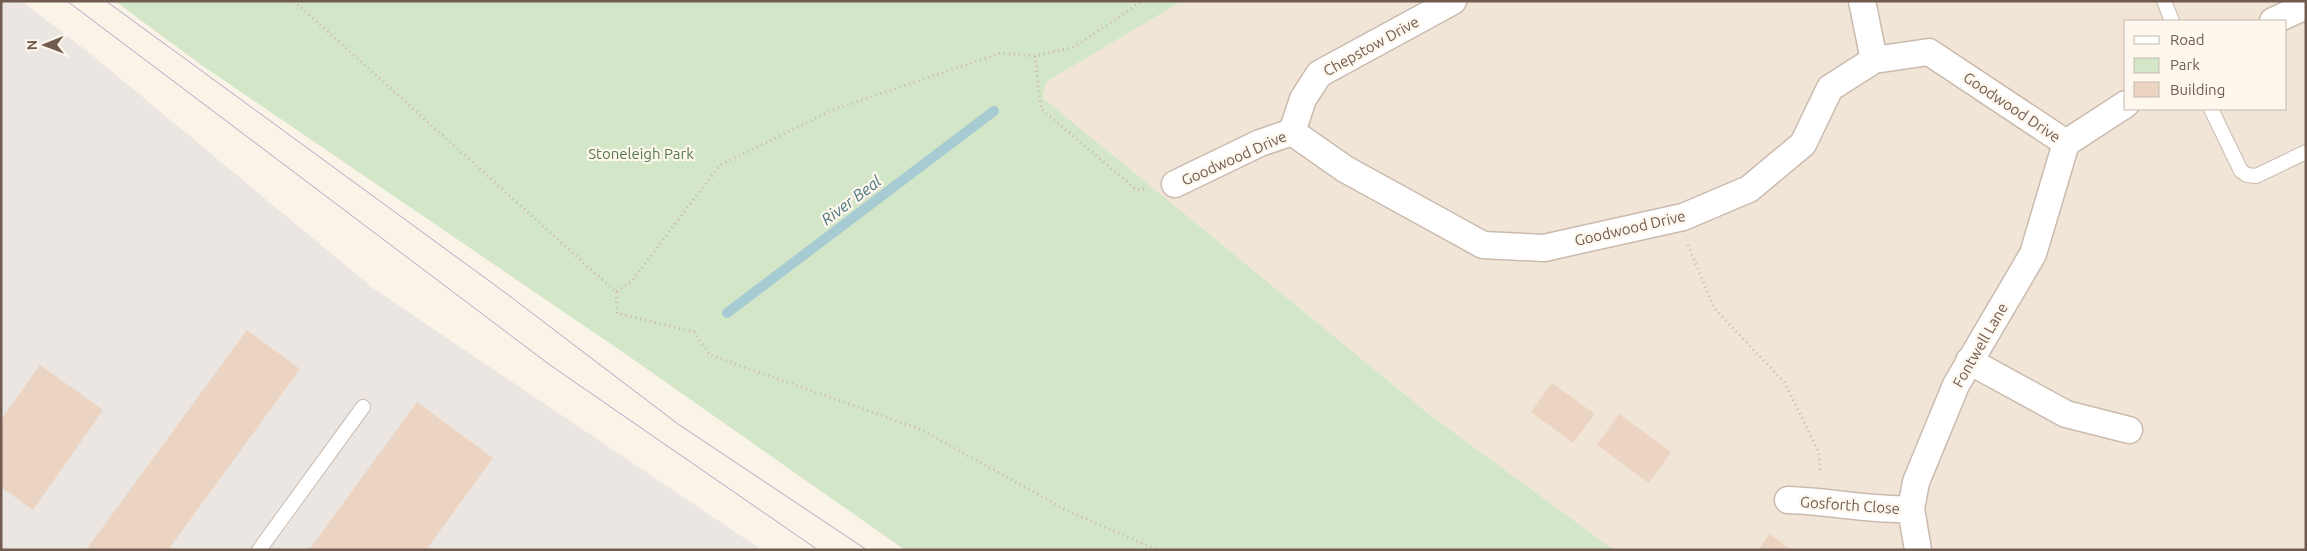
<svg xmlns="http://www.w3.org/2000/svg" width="2307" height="551" viewBox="0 0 2307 551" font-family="Ubuntu,sans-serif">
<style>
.residential{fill:#f1e5d7;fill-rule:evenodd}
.industrial{fill:#ebe6e1}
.green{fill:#d3e6c7}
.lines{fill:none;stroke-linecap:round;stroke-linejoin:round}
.stream{stroke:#a6cbd2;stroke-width:10}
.building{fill:#ecd4c2}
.service-casing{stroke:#cbbbaf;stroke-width:16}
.minor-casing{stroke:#cbbbaf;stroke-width:29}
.path{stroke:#d1b7a5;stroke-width:3;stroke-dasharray:1 4;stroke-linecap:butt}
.service{stroke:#fff;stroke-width:14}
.minor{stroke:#fff;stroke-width:26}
.tram{stroke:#b6a7c3;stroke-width:1}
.labels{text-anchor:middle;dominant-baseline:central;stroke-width:4.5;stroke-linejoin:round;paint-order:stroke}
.street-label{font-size:15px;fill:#715b4f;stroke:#fdf7ee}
.park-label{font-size:15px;fill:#587b4b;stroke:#fdf7ee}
.water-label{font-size:16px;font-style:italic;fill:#4b7882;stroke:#fdf7ee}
</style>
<rect width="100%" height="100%" fill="#faf3e8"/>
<path class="residential" d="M 1182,1 L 2306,1 L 2306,550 L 1614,550 L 1430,415 L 1043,98 L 1046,82 ZM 2126,21 L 2286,21 L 2286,109 L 2126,109 Z"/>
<path class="industrial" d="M 1,1 L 21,1 L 92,55 L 374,289 L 762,550 L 1,550 Z"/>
<path class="green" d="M 115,1 L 1182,1 L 1046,82 L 1043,98 L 1430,415 L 1614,550 L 905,550 L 627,355 L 200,64 Z"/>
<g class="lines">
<path class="stream" d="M 727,313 L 994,111"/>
</g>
<path class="building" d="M 247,330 L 300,369 L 168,550 L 86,550 Z
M 40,365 L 103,410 L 33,510 L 1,487 L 1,420 Z
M 1552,383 L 1595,414 L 1573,443 L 1531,412 Z
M 417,402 L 493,458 L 426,550 L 309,550 Z
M 1619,414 L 1671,452 L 1649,483 L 1597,445 Z
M 1770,534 L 1791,550 L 1758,550 Z"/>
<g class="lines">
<g class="service-casing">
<path id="service" d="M 2164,1 L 2172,21
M 2211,109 L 2241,171 L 2247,175 L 2256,176 L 2306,152
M 259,550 L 363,407"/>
</g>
<g class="minor-casing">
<path id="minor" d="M 1862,1 L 1874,60
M 2273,21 L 2306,6
M 1292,132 L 1303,99 L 1319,74 L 1453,1
M 2066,143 L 2126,104
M 1175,184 L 1260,143 L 1292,132 L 1345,169 L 1483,245 L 1544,248 L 1683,217 L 1749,189 L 1803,144 L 1830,88 L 1874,60 L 1929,52 L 2066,143
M 1969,361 L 2066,414 L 2129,430
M 1788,500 C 1830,501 1870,511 1911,509
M 1918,550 L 1911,509 L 1916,482 L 1956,385 L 2033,254 L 2066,143"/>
</g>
<path class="path" d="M 294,1 L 616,292 L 632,281 L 720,165 L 835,109 L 1001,53 L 1035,56 L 1074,47 L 1143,1
M 1035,56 L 1041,109 L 1137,190 L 1147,189
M 1688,245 L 1714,308 L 1785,383 L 1819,453 L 1820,473
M 616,292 L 617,313 L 694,332 L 710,355 L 920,429 L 1070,512 L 1158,550"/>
<use href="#service" class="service"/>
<use href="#minor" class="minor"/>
<path class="tram" d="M 67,1 L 550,365 L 818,550
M 106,1 L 503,291 L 678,424 L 867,550"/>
</g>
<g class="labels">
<g class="street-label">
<text transform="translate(1371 46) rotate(-29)">Chepstow Drive</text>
<text transform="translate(2012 107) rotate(34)">Goodwood Drive</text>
<text transform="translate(1234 158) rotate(-24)">Goodwood Drive</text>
<text transform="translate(1630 228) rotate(-13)">Goodwood Drive</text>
<text transform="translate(1980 345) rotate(-60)">Fontwell Lane</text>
<text transform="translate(1850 505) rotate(4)">Gosforth Close</text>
</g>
<g class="park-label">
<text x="641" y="153">Stoneleigh Park</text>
</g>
<g class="water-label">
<text transform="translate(851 200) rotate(-37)">River Beal</text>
</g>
</g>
<rect width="2307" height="551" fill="none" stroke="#715b4f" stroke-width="5"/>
<rect x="2124" y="20" width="162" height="90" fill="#fdf7ee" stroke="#c5b9ae"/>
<rect x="2134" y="36" width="25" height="8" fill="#ffffff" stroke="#c5b9ae"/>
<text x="2170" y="45" font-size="15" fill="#715b4f">Road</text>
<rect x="2134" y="58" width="25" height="15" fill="#d3e6c7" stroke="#c5b9ae"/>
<text x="2170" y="70" font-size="15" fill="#715b4f">Park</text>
<rect x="2134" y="82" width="25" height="15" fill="#ecd4c2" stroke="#c5b9ae"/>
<text x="2170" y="95" font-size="15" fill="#715b4f">Building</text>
<g transform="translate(45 45) rotate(269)" stroke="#fdf7ee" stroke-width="4" paint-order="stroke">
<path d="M0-4L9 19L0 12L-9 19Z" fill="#715b4f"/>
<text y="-8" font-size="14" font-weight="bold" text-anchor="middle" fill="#715b4f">N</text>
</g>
</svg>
